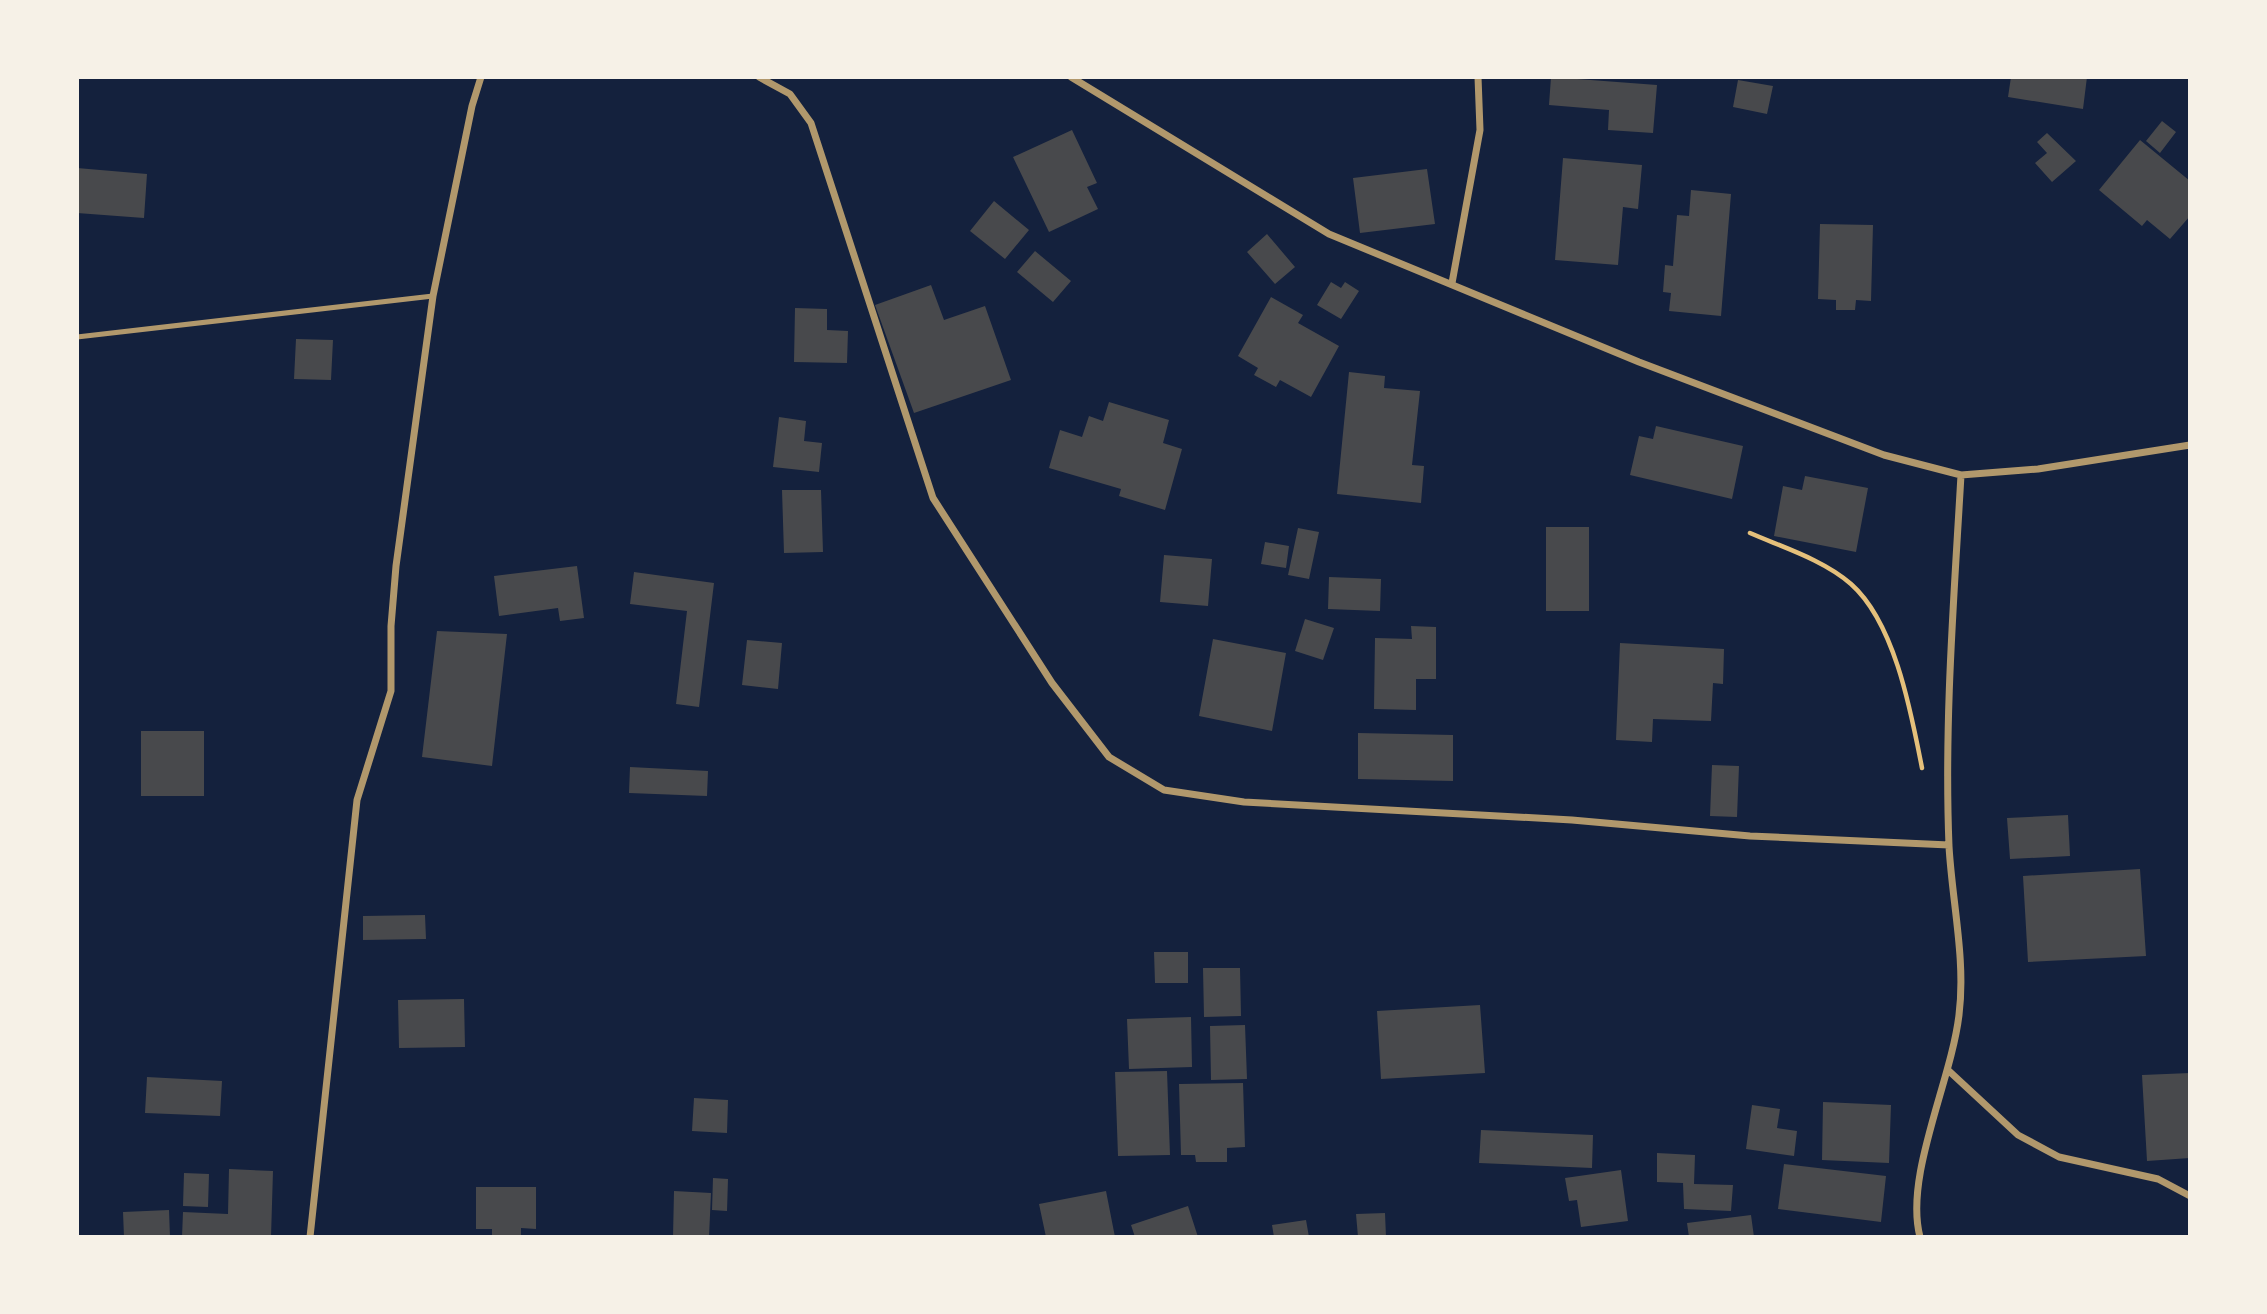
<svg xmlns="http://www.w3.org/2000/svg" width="2267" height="1314" viewBox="0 0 2267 1314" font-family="'Asap Condensed',sans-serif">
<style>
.building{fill:#48494c}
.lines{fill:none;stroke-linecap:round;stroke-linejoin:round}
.path{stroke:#e5c07b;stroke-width:4.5}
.service{stroke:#b1986c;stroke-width:5}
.minor{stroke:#b1986c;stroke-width:7}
</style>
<rect width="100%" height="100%" fill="#14213d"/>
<path class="building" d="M 1551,77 L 1657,85 L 1653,133 L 1608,130 L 1609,110 L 1549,105 Z
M 2011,77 L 2087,77 L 2083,109 L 2008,97 Z
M 1738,80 L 1773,86 L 1767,114 L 1733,107 Z
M 2162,121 L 2176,132 L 2160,153 L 2146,141 Z
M 1072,130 L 1097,183 L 1087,187 L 1098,209 L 1049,232 L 1013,157 Z
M 2047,133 L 2076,161 L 2052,182 L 2035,163 L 2047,153 L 2037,142 Z
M 2140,140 L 2190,181 L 2190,216 L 2170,239 L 2147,220 L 2142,226 L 2099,190 Z
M 1563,158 L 1642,165 L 1638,209 L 1623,207 L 1618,265 L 1555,260 Z
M 77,168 L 147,174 L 144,218 L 77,213 Z
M 1427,169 L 1435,224 L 1360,233 L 1353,178 Z
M 1691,190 L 1731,194 L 1721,316 L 1669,311 L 1671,293 L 1663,292 L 1665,265 L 1673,266 L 1677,215 L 1689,216 Z
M 994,201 L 1029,230 L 1005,259 L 970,231 Z
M 1820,224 L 1873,225 L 1871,301 L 1856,300 L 1855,310 L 1836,310 L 1836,300 L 1818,299 Z
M 1267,234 L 1295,267 L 1275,284 L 1247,252 Z
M 1035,251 L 1071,281 L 1053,302 L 1017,272 Z
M 1331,282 L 1341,288 L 1345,282 L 1359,291 L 1341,319 L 1317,305 Z
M 931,285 L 944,320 L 985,306 L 1011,380 L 914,413 L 875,305 Z
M 1271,297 L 1303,315 L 1298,323 L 1339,346 L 1311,397 L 1280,380 L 1276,387 L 1254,375 L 1258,368 L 1238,356 Z
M 795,308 L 827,309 L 827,330 L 848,331 L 847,363 L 794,362 Z
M 296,339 L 333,340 L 331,380 L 294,379 Z
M 1349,372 L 1385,376 L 1384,388 L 1420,391 L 1412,465 L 1424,466 L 1421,503 L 1337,494 Z
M 1109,402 L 1169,420 L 1163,443 L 1182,449 L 1165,510 L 1119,496 L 1121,489 L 1049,468 L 1060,430 L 1082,437 L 1089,416 L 1103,421 Z
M 779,417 L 806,421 L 804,441 L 822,443 L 819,472 L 773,467 Z
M 1656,426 L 1743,446 L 1732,499 L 1630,475 L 1639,436 L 1653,439 Z
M 1805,476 L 1868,488 L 1856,552 L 1774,536 L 1783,486 L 1802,490 Z
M 782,490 L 821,490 L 823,552 L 784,553 Z
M 1546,527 L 1589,527 L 1589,611 L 1546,611 Z
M 1298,528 L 1319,532 L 1309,579 L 1288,575 Z
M 1265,542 L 1289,546 L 1286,568 L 1261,564 Z
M 1164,555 L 1212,559 L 1208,606 L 1160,602 Z
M 577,566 L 584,618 L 560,621 L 558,608 L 499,616 L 494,576 Z
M 634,572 L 714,583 L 699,707 L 676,704 L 687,611 L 630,604 Z
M 1329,577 L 1381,579 L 1380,611 L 1328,609 Z
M 1305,619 L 1334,628 L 1323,660 L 1295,651 Z
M 1411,626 L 1436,627 L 1436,679 L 1416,679 L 1416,710 L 1374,709 L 1375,638 L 1412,639 Z
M 437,631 L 507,634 L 492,766 L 422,757 Z
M 1213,639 L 1286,653 L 1272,731 L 1199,716 Z
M 747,640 L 782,643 L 778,689 L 742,685 Z
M 1620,643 L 1724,649 L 1723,684 L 1713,683 L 1711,721 L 1653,719 L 1652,742 L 1616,740 Z
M 141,731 L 204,731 L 204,796 L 141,796 Z
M 1358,733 L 1453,735 L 1453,781 L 1358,779 Z
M 1712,765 L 1739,766 L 1737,817 L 1710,816 Z
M 630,767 L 708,771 L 707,796 L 629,793 Z
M 2068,815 L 2070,856 L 2010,859 L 2007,818 Z
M 2140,869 L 2146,956 L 2028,962 L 2023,876 Z
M 425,915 L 426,939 L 363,940 L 363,916 Z
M 1154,952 L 1188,952 L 1188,983 L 1155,983 Z
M 1203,968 L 1240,968 L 1241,1016 L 1204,1017 Z
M 464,999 L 465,1047 L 399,1048 L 398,1000 Z
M 1480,1005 L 1485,1073 L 1381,1079 L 1377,1011 Z
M 1191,1017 L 1192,1067 L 1129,1069 L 1127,1019 Z
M 1245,1025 L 1247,1079 L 1211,1080 L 1210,1026 Z
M 1167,1071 L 1170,1155 L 1118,1156 L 1115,1072 Z
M 2190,1073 L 2190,1158 L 2147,1161 L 2142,1075 Z
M 147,1077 L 222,1081 L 220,1116 L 145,1113 Z
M 1243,1083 L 1245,1147 L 1227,1148 L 1227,1162 L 1196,1162 L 1195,1155 L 1181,1155 L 1179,1084 Z
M 694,1098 L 728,1100 L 727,1133 L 692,1131 Z
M 1823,1102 L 1891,1105 L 1889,1163 L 1822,1160 Z
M 1752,1105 L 1780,1109 L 1777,1128 L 1797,1131 L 1794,1156 L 1746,1149 Z
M 1481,1130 L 1593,1135 L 1592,1168 L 1479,1163 Z
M 1657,1153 L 1695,1155 L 1694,1184 L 1733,1185 L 1731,1211 L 1684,1209 L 1683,1183 L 1657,1182 Z
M 1784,1164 L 1886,1176 L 1881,1222 L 1778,1209 Z
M 229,1169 L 273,1171 L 271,1237 L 182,1237 L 183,1212 L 228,1214 Z
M 1621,1170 L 1628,1221 L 1581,1227 L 1577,1200 L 1569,1201 L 1565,1178 Z
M 184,1173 L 209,1174 L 208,1207 L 183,1206 Z
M 713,1178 L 728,1179 L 727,1211 L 712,1210 Z
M 476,1187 L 536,1187 L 536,1229 L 521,1228 L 521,1237 L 492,1237 L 492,1229 L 476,1229 Z
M 674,1191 L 711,1193 L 709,1237 L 673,1237 Z
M 1106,1191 L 1115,1237 L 1046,1237 L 1039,1204 Z
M 1188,1206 L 1198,1237 L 1135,1237 L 1131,1225 Z
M 169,1210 L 170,1237 L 124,1237 L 123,1212 Z
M 1385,1213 L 1386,1237 L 1358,1237 L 1356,1214 Z
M 1751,1215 L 1754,1237 L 1689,1237 L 1687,1223 Z
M 1306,1220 L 1309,1237 L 1274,1237 L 1272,1225 Z"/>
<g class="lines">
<path class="path" d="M 1750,533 C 1782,547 1824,560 1851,584 C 1895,623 1911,712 1922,768"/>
<path class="service" d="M 77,337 L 433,296"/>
<path class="minor" d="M 759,77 L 790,94 L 811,123 L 933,498 L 1052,683 L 1109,757 L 1164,790 L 1244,802 L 1572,820 L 1750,836 L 1949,845
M 1071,77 L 1329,234 L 1639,362 L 1884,455 L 1961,475 L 2038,469 L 2190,445
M 1452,283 L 1480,130 L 1478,77
M 1949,1071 L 2018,1135 L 2059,1157 L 2158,1179 L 2190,1196
M 310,1237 L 357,800 L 391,691 L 391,626 L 396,566 L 433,296 L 472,106 L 481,77
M 1920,1237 C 1904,1176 1951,1082 1959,1015 C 1966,960 1952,901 1949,846 C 1944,722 1954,598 1961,475"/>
</g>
<rect width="2267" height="1314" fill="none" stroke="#f6f1e7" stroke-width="158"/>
</svg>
